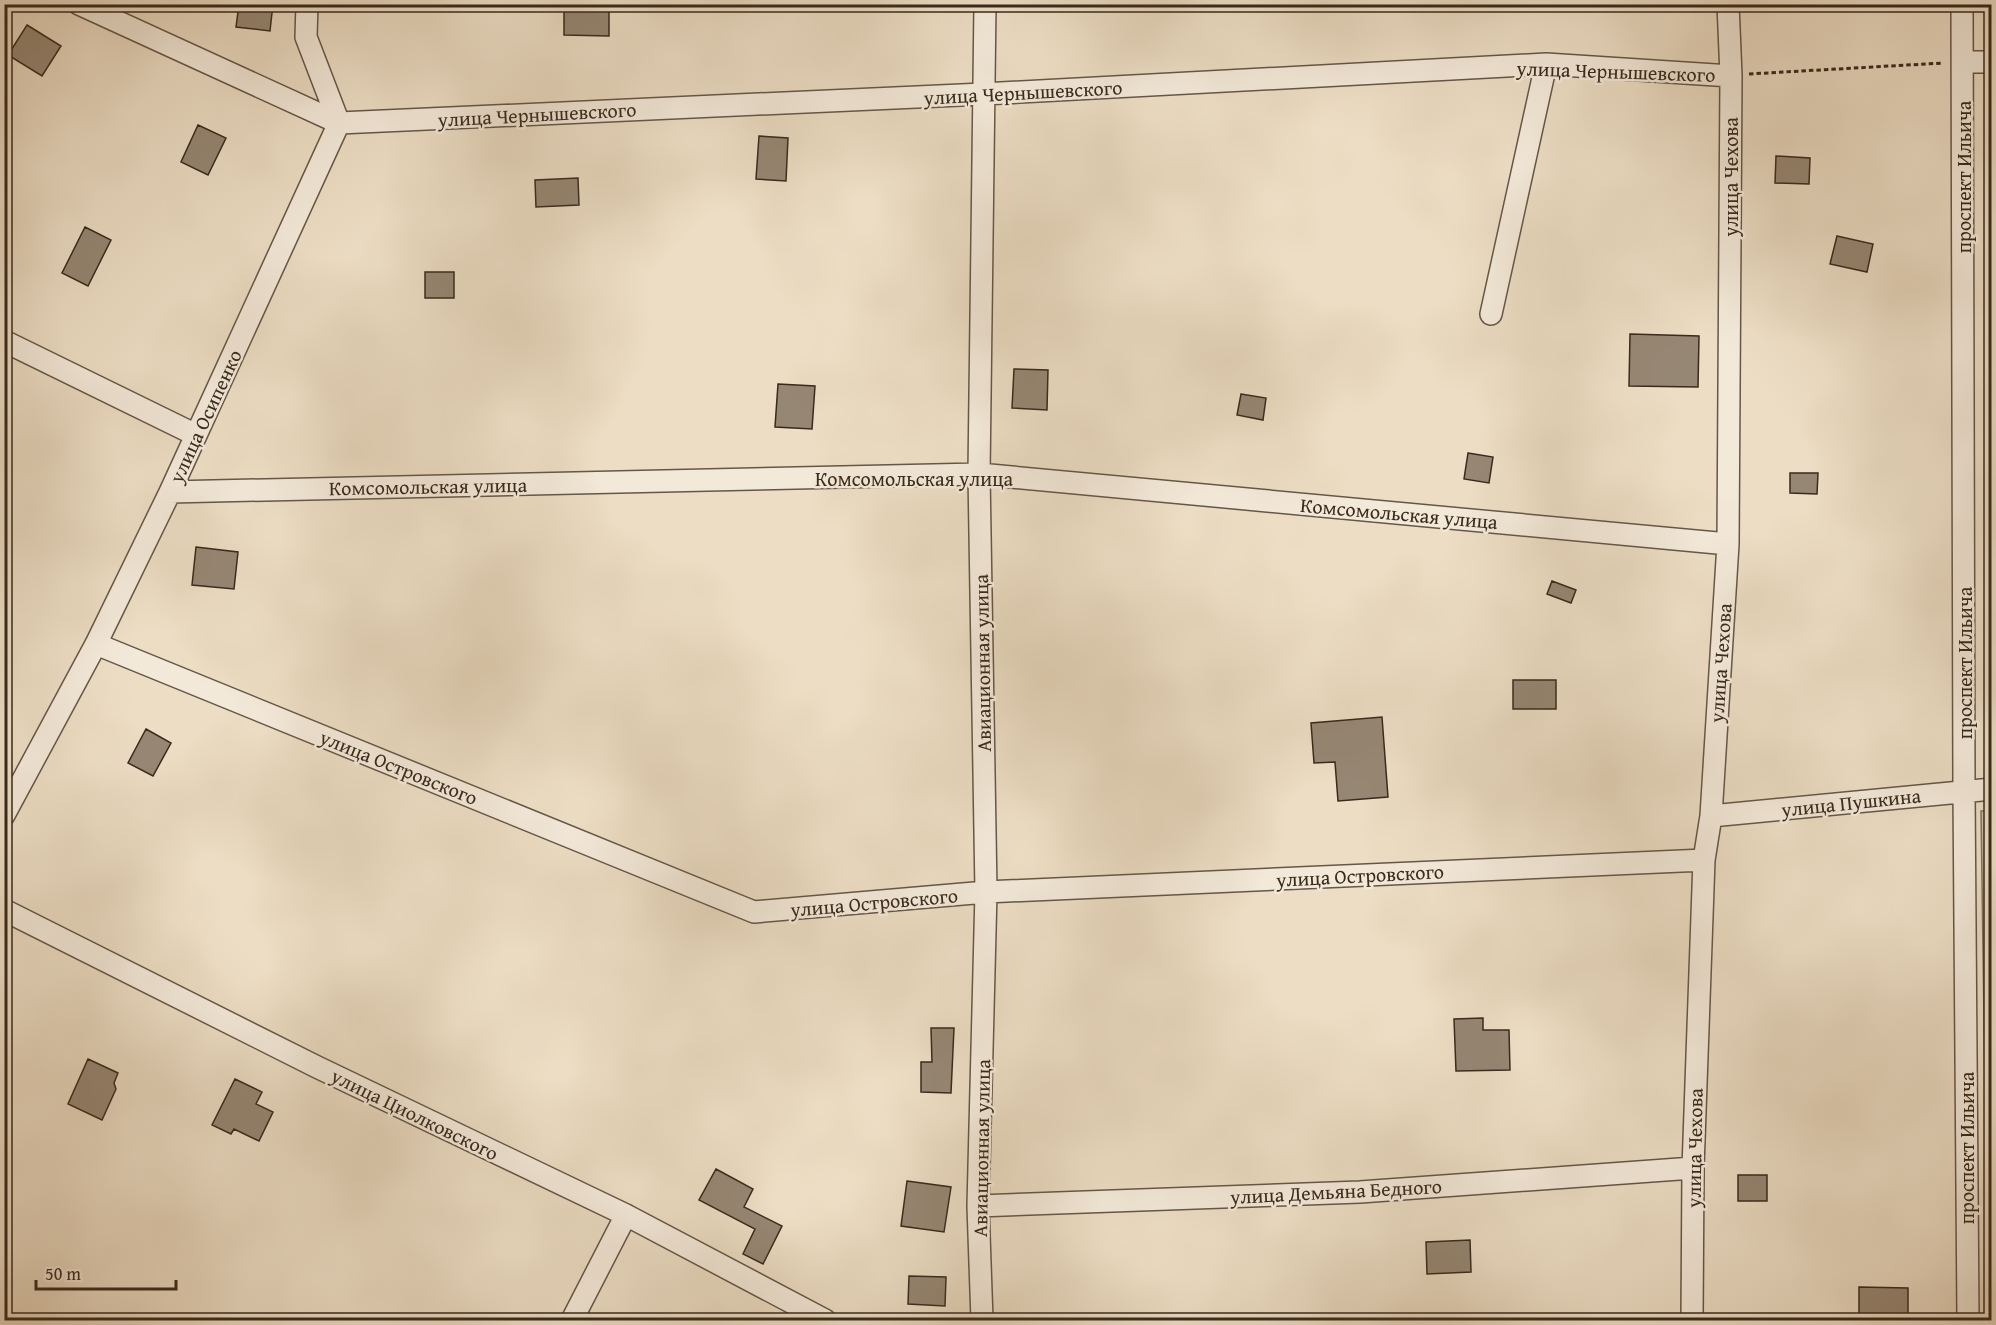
<svg xmlns="http://www.w3.org/2000/svg" width="1996" height="1325" viewBox="0 0 1996 1325" font-family="'Gentium Book Plus',serif">
<style>
.green{fill:#cdbfa8;stroke:#827462;stroke-width:1.5}
.building{fill:#968774;stroke:#382a1d;stroke-width:1.5}
.lines{fill:none;stroke-linecap:round;stroke-linejoin:round}
.minor-casing{stroke:#655747;stroke-width:24}
.path{stroke:#382a1d;stroke-width:3;stroke-dasharray:4.5 3;stroke-linecap:butt}
.minor{stroke:#f3e9d9;stroke-width:21}
.labels{text-anchor:middle;dominant-baseline:central;stroke-width:5;stroke-linejoin:round;paint-order:stroke}
.street-label{font-size:20px;fill:#382a1d;stroke:#f3e9d9}
</style>
<rect width="100%" height="100%" fill="#ecddc4"/>
<filter id="stains"><feTurbulence type="fractalNoise" baseFrequency=".00333" numOctaves="4"/><feColorMatrix values="0 0 0 0 .2 0 0 0 0 .09 0 0 0 0 .02 0 0 0 .5 -.17"/></filter>
<radialGradient id="worn" r=".72"><stop offset=".6" stop-color="#630" stop-opacity="0"/><stop offset="1" stop-color="#630" stop-opacity=".3"/></radialGradient>
<path class="green" d="M 1981,811 L 1992,811 L 1992,1229 L 1987,1229 Z"/>
<path class="building" d="M 239,4 L 273,4 L 270,31 L 236,27 Z
M 564,4 L 609,4 L 609,36 L 564,35 Z
M 27,25 L 61,46 L 42,76 L 8,55 Z
M 198,125 L 226,138 L 208,175 L 181,162 Z
M 759,136 L 788,138 L 786,181 L 756,179 Z
M 1776,156 L 1810,158 L 1809,184 L 1775,183 Z
M 578,178 L 579,205 L 536,207 L 535,180 Z
M 85,227 L 111,240 L 88,286 L 62,273 Z
M 1837,236 L 1873,244 L 1867,272 L 1830,264 Z
M 425,272 L 454,272 L 454,298 L 425,298 Z
M 1630,334 L 1699,336 L 1698,387 L 1629,386 Z
M 1014,369 L 1048,370 L 1047,410 L 1012,408 Z
M 778,384 L 815,386 L 812,429 L 775,427 Z
M 1241,394 L 1266,398 L 1263,420 L 1237,415 Z
M 1468,453 L 1493,457 L 1489,483 L 1464,479 Z
M 1790,473 L 1818,473 L 1817,494 L 1790,493 Z
M 196,547 L 238,552 L 234,589 L 192,585 Z
M 1552,581 L 1576,590 L 1571,603 L 1547,594 Z
M 1513,680 L 1556,680 L 1556,709 L 1513,709 Z
M 1382,717 L 1388,797 L 1338,801 L 1335,762 L 1314,763 L 1311,723 Z
M 146,729 L 171,743 L 153,776 L 128,763 Z
M 1483,1018 L 1483,1030 L 1509,1030 L 1510,1070 L 1456,1071 L 1454,1019 Z
M 931,1028 L 954,1028 L 951,1093 L 921,1092 L 921,1062 L 932,1062 Z
M 88,1059 L 118,1073 L 114,1083 L 116,1089 L 102,1120 L 68,1104 Z
M 235,1079 L 262,1092 L 256,1104 L 273,1112 L 259,1141 L 234,1129 L 231,1134 L 212,1125 Z
M 716,1169 L 753,1189 L 744,1207 L 782,1226 L 763,1264 L 743,1254 L 755,1229 L 699,1200 Z
M 1738,1175 L 1767,1175 L 1767,1201 L 1738,1201 Z
M 907,1181 L 951,1187 L 944,1232 L 901,1226 Z
M 1470,1240 L 1471,1272 L 1427,1274 L 1426,1242 Z
M 909,1276 L 946,1277 L 945,1306 L 908,1304 Z
M 1859,1287 L 1908,1288 L 1908,1316 L 1898,1316 L 1898,1320 L 1859,1320 Z"/>
<g class="lines">
<g class="minor-casing">
<path id="minor" d="M 79,4 L 339,123 L 983,94 L 1546,64 L 1731,76
M 1962,4 L 1964,791 L 1968,1320
M 1963,62 L 1992,62
M 1491,314 L 1546,64
M 4,341 L 196,435
M 170,492 L 979,474 L 1728,544
M 96,644 L 754,912 L 986,892 L 1704,860
M 4,815 L 96,644 L 170,492 L 339,123 L 306,37 L 307,4
M 1711,816 L 1992,789
M 4,910 L 317,1067 L 626,1215 L 825,1320
M 978,1206 L 1360,1192 L 1693,1168
M 572,1320 L 626,1215
M 982,1320 L 978,1206 L 986,892 L 979,474 L 985,4
M 1692,1320 L 1693,1168 L 1704,860 L 1711,816 L 1728,544 L 1731,76 L 1728,4"/>
</g>
<path class="path" d="M 1749,74 L 1943,63"/>
<use href="#minor" class="minor"/>
</g>
<g class="labels">
<g class="street-label">
<text transform="translate(1616 71) rotate(2)">улица Чернышевского</text>
<text transform="translate(1023 92) rotate(-3)">улица Чернышевского</text>
<text transform="translate(537 114) rotate(-3)">улица Чернышевского</text>
<text transform="translate(1730 177) rotate(-90)">улица Чехова</text>
<text transform="translate(1963 177) rotate(-90)">проспект Ильича</text>
<text transform="translate(205 416) rotate(-65)">улица Осипенко</text>
<text x="914" y="478">Комсомольская улица</text>
<text transform="translate(428 486) rotate(-1)">Комсомольская улица</text>
<text transform="translate(1399 513) rotate(5)">Комсомольская улица</text>
<text transform="translate(982 663) rotate(-91)">Авиационная улица</text>
<text transform="translate(1720 663) rotate(-86)">улица Чехова</text>
<text transform="translate(1964 663) rotate(-90)">проспект Ильича</text>
<text transform="translate(399 767) rotate(22)">улица Островского</text>
<text transform="translate(1851 802) rotate(-6)">улица Пушкина</text>
<text transform="translate(1360 875) rotate(-3)">улица Островского</text>
<text transform="translate(874 902) rotate(-5)">улица Островского</text>
<text transform="translate(415 1114) rotate(26)">улица Циолковского</text>
<text transform="translate(981 1148) rotate(-89)">Авиационная улица</text>
<text transform="translate(1694 1148) rotate(-89)">улица Чехова</text>
<text transform="translate(1966 1148) rotate(-90)">проспект Ильича</text>
<text transform="translate(1336 1191) rotate(-3)">улица Демьяна Бедного</text>
</g>
</g>
<rect width="1996" height="1325" fill="none" stroke="#ecddc4" stroke-width="24"/>
<rect x="6" y="6" width="1984" height="1313" fill="none" stroke="#382a1d" stroke-width="3"/>
<rect x="12" y="12" width="1972" height="1301" fill="none" stroke="#382a1d" stroke-width="1.5"/>
<path d="M36 1280v9h140v-9" fill="none" stroke="#382a1d" stroke-width="3"/>
<text x="45" y="1280" font-size="18" fill="#382a1d" stroke="#f3e9d9" stroke-width="4.5" paint-order="stroke">50 m</text>
<rect width="100%" height="100%" filter="url(#stains)"/>
<rect width="100%" height="100%" fill="url(#worn)"/>
</svg>
